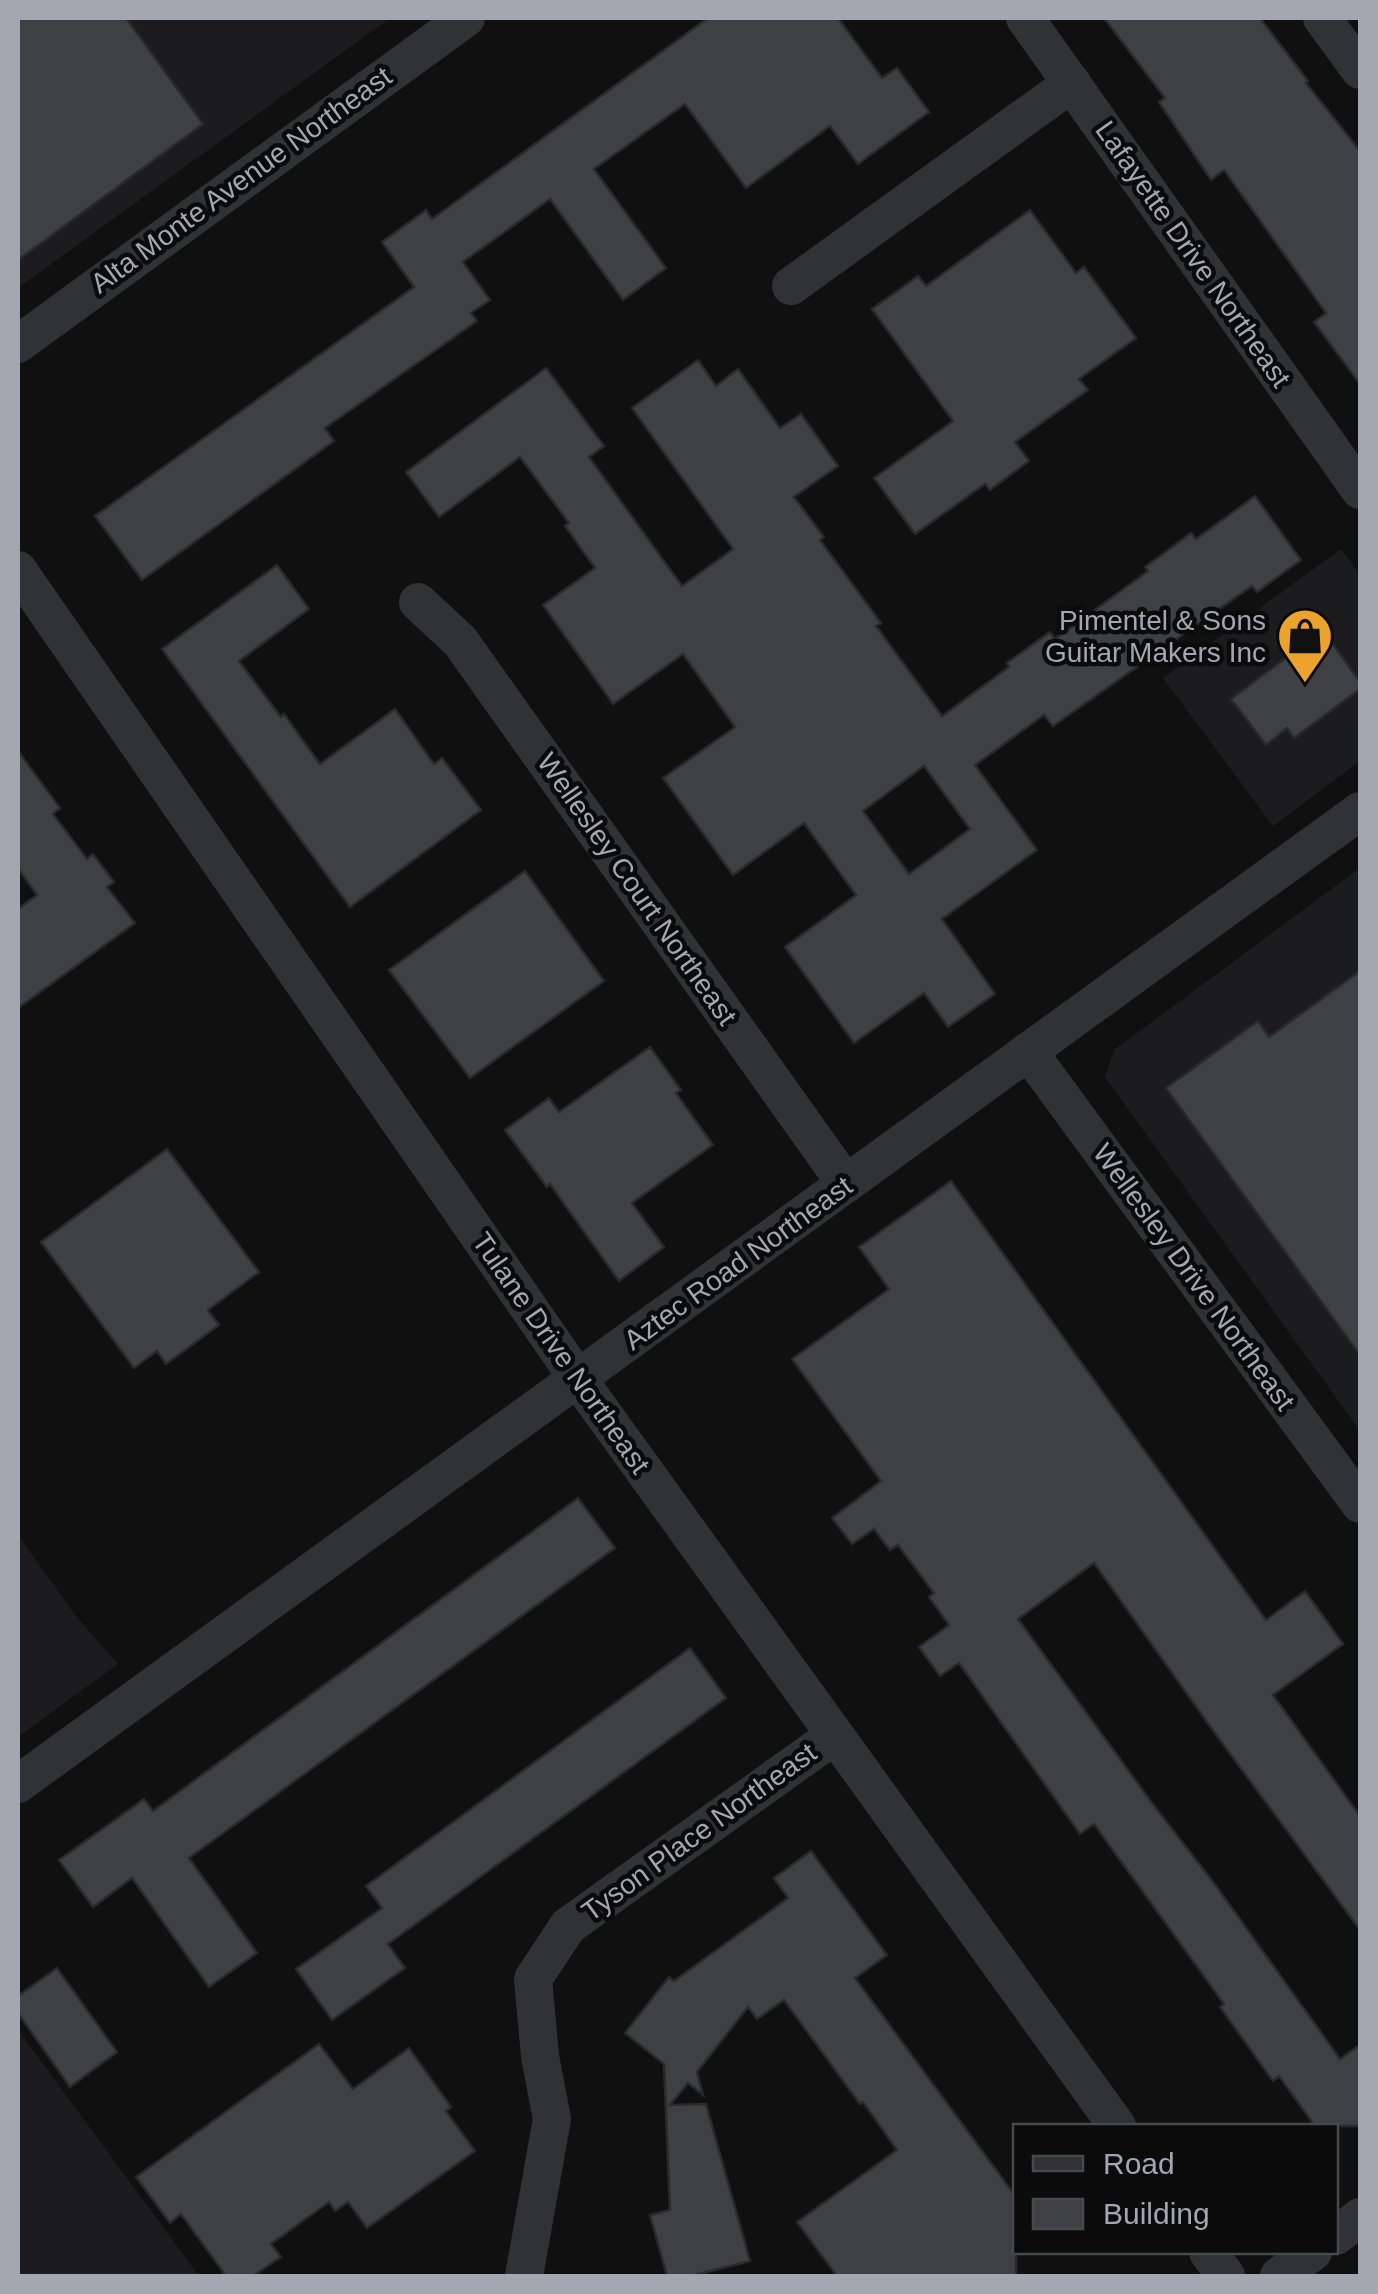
<svg xmlns="http://www.w3.org/2000/svg" width="1378" height="2294" viewBox="0 0 1378 2294" font-family="Arial,sans-serif">
<style>
.built{fill:#1c1c1e}
.building{fill:#3f4044;stroke:#2a2a2d;stroke-width:2.5;fill-rule:evenodd}
.lines{fill:none;stroke-linecap:round;stroke-linejoin:round}
.minor{stroke:#313236;stroke-width:38}
.labels{text-anchor:middle;dominant-baseline:central;stroke-width:9;stroke-linejoin:round;paint-order:stroke}
.street-label{font-size:28px;fill:#a2a7b2;stroke:#0b0b0c}
.poi-label{font-size:28px;fill:#a2a7b2;stroke:#0b0b0c;text-anchor:end}
</style>
<rect width="100%" height="100%" fill="#101011"/>
<path class="built" d="M 18,18 L 390,18 L 18,288 Z
M 1341,549 L 1360,574 L 1360,761 L 1273,826 L 1163,678 Z
M 1360,868 L 1360,1431 L 1105,1077 L 1114,1050 Z
M 18,1535 L 76,1616 L 118,1664 L 18,1737 Z
M 18,2030 L 199,2276 L 18,2276 Z"/>
<path class="building" d="M 18,18 L 126,18 L 203,124 L 18,260 Z
M 708,18 L 838,18 L 882,78 L 897,68 L 929,112 L 858,164 L 830,126 L 746,188 L 685,104 L 594,169 L 666,268 L 623,300 L 550,199 L 463,262 L 490,300 L 471,313 L 477,321 L 325,428 L 334,441 L 142,580 L 95,516 L 414,287 L 382,242 L 426,210 L 432,219 Z
M 1104,18 L 1260,18 L 1308,81 L 1306,83 L 1360,151 L 1360,384 L 1314,322 L 1326,313 L 1224,170 L 1211,180 L 1159,102 L 1165,98 Z
M 1030,210 L 1076,273 L 1084,267 L 1136,338 L 1079,379 L 1088,390 L 1015,442 L 1029,461 L 990,490 L 985,484 L 915,534 L 874,478 L 953,421 L 872,309 L 918,276 L 926,286 Z
M 698,360 L 716,386 L 738,369 L 780,428 L 801,414 L 838,466 L 794,497 L 824,537 L 820,540 L 881,623 L 876,626 L 942,716 L 1009,667 L 1007,663 L 1050,632 L 1055,639 L 1148,571 L 1145,567 L 1191,533 L 1196,539 L 1255,496 L 1301,560 L 1257,592 L 1252,586 L 1053,726 L 1044,715 L 975,765 L 1037,850 L 942,919 L 995,994 L 948,1027 L 924,993 L 854,1043 L 785,947 L 856,895 L 804,823 L 733,875 L 663,778 L 735,727 L 683,654 L 613,704 L 543,605 L 595,568 L 565,526 L 569,523 L 520,457 L 439,517 L 406,472 L 546,368 L 604,446 L 589,457 L 682,586 L 733,549 L 632,408 ZM 924,766 L 970,829 L 909,874 L 863,811 Z
M 277,565 L 309,609 L 239,661 L 281,717 L 284,714 L 320,764 L 395,709 L 434,764 L 442,758 L 481,810 L 350,907 L 162,649 Z
M 1323,630 L 1360,682 L 1360,689 L 1294,738 L 1287,728 L 1266,745 L 1231,699 Z
M 18,751 L 60,808 L 53,814 L 87,859 L 93,854 L 114,882 L 107,887 L 135,923 L 18,1008 L 18,909 L 37,895 L 18,868 Z
M 525,871 L 604,981 L 470,1078 L 389,970 Z
M 1360,971 L 1360,1355 L 1166,1088 L 1258,1021 L 1269,1037 Z
M 650,1047 L 681,1090 L 676,1093 L 713,1145 L 632,1203 L 664,1247 L 619,1281 L 550,1184 L 547,1187 L 505,1130 L 549,1098 L 559,1112 Z
M 167,1149 L 259,1272 L 208,1310 L 219,1325 L 166,1364 L 157,1351 L 134,1368 L 41,1242 Z
M 951,1181 L 1266,1620 L 1305,1591 L 1343,1644 L 1273,1695 L 1360,1816 L 1360,1930 L 1217,1736 L 1094,1563 L 1018,1619 L 1152,1803 L 1214,1883 L 1340,2059 L 1360,2045 L 1360,2126 L 1315,2126 L 1279,2076 L 1273,2081 L 1220,2007 L 1224,2004 L 1094,1824 L 1080,1834 L 959,1663 L 940,1676 L 919,1647 L 949,1625 L 929,1597 L 934,1593 L 898,1545 L 890,1550 L 874,1529 L 852,1544 L 832,1518 L 881,1481 L 792,1359 L 889,1289 L 859,1247 Z
M 578,1498 L 615,1548 L 189,1858 L 257,1953 L 209,1987 L 132,1878 L 93,1907 L 59,1860 L 144,1799 L 153,1811 Z
M 690,1648 L 726,1698 L 388,1944 L 405,1968 L 332,2020 L 296,1969 L 382,1908 L 366,1886 Z
M 811,1851 L 887,1955 L 855,1978 L 1016,2197 L 1016,2276 L 837,2276 L 797,2222 L 897,2150 L 863,2102 L 860,2104 L 784,2000 L 757,2019 L 748,2007 L 697,2072 L 703,2095 L 688,2083 L 670,2105 L 706,2104 L 750,2261 L 691,2276 L 667,2276 L 650,2215 L 670,2210 L 664,2064 L 625,2033 L 669,1977 L 674,1981 L 788,1898 L 774,1878 Z
M 57,1968 L 117,2052 L 70,2087 L 18,2013 L 18,1996 Z
M 319,2044 L 353,2089 L 409,2048 L 451,2107 L 446,2111 L 475,2151 L 367,2228 L 348,2202 L 335,2211 L 329,2202 L 271,2244 L 281,2257 L 253,2276 L 226,2276 L 181,2214 L 170,2223 L 136,2177 Z"/>
<g class="lines">
<path class="minor" d="M 1025,18 L 1360,490
M 1322,18 L 1360,70
M 791,286 L 1072,83
M 18,344 L 466,18
M 18,570 L 578,1379 L 1117,2126
M 418,602 L 460,641 L 846,1184
M 1028,1051 L 1360,1504
M 18,1784 L 1360,811
M 1336,2236 L 1360,2217
M 1208,2252 L 1226,2276
M 524,2276 L 552,2119 L 540,2056 L 533,1979 L 568,1926 L 834,1736
M 1279,2276 L 1313,2252"/>
</g>
<defs>
<g id="shop-pin" transform="scale(2.875)"><path d="M0 17L-7.5 6A9.5 9.5 0 1 1 7.5 6Z" fill="#eba32e" stroke="#0b0b0c"/><path d="M-5-2.5h2.3a2.7 3.5 0 0 1 5.4 0H5L5.5 6h-11ZM-1.5-2.5h3a1.5 2.3 0 0 0-3 0Z" fill="#111"/></g>
</defs>
<g fill-rule="evenodd">
<use href="#shop-pin" x="1305" y="636"/>
</g>
<g class="labels">
<g class="street-label">
<text transform="translate(241 180) rotate(-36)">Alta Monte Avenue Northeast</text>
<text transform="translate(1193 254) rotate(55)">Lafayette Drive Northeast</text>
<text transform="translate(637 889) rotate(55)">Wellesley Court Northeast</text>
<text transform="translate(738 1263) rotate(-36)">Aztec Road Northeast</text>
<text transform="translate(1194 1277) rotate(54)">Wellesley Drive Northeast</text>
<text transform="translate(561 1353) rotate(55)">Tulane Drive Northeast</text>
<text transform="translate(699 1832) rotate(-36)">Tyson Place Northeast</text>
</g>
<g class="poi-label">
<text x="1266" y="620">Pimentel &amp; Sons<tspan x="1266" dy="32">Guitar Makers Inc</tspan></text>
</g>
</g>
<rect width="1378" height="2294" fill="none" stroke="#a2a7b2" stroke-width="40"/>
<rect x="1013" y="2124" width="325" height="130" fill="#0b0b0c" stroke="#47494e" stroke-width="2.5"/>
<rect x="1033" y="2156" width="50" height="15" fill="#313236" stroke="#47494e" stroke-width="2.5"/>
<text x="1103" y="2174" font-size="30" fill="#a2a7b2">Road</text>
<rect x="1033" y="2199" width="50" height="30" fill="#3f4044" stroke="#47494e" stroke-width="2.5"/>
<text x="1103" y="2224" font-size="30" fill="#a2a7b2">Building</text>
</svg>
